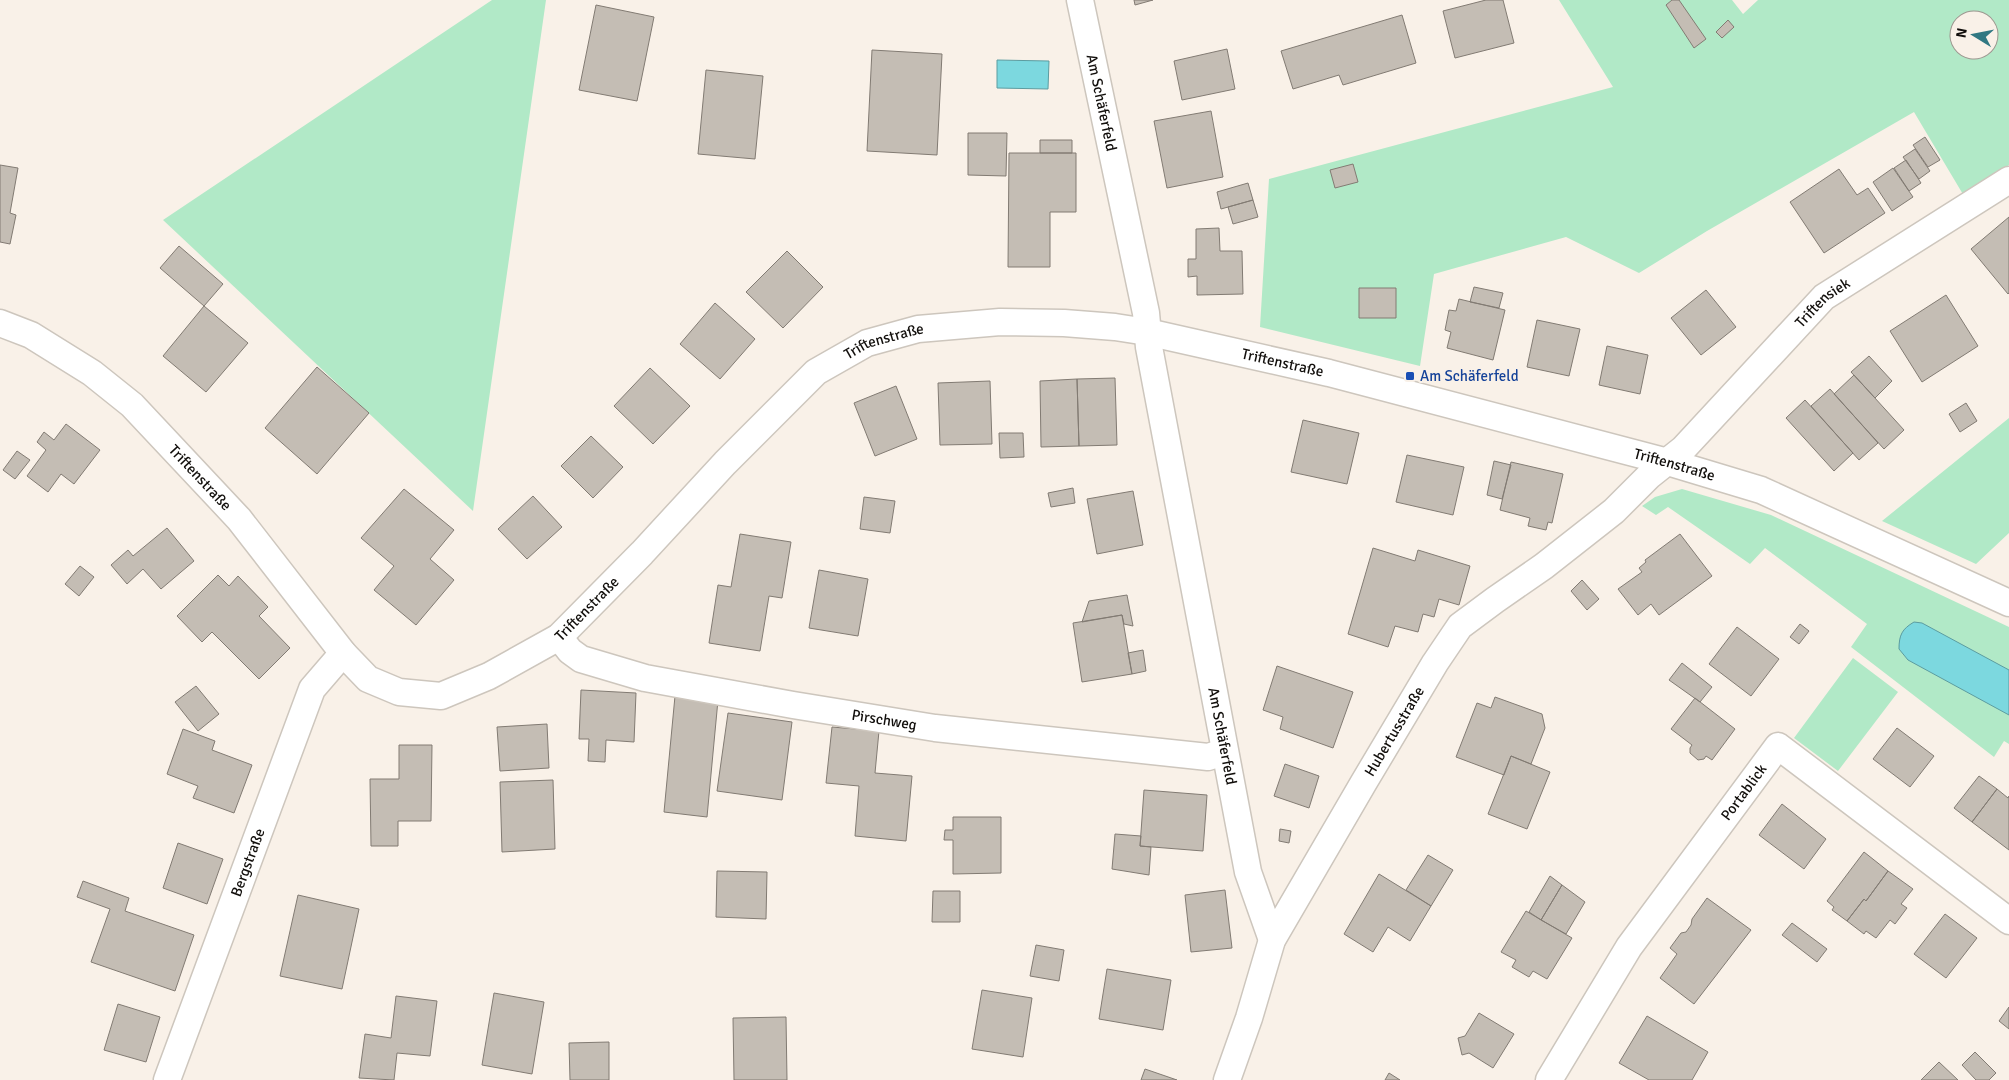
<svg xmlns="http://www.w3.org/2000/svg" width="2009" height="1080" viewBox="0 0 2009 1080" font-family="Signika,sans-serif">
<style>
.green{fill:#b1e9c7;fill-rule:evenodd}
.water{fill:#7cd8df;stroke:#5c9ca0}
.building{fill:#c4bdb4;stroke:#827b73}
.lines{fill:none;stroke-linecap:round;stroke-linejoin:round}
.minor-casing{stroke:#cdc6bd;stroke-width:29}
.minor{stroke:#fff;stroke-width:26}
.transit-dot{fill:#1a4fb4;stroke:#f9f1e8;stroke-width:2}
.labels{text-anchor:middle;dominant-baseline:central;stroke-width:4;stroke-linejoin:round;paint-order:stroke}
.street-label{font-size:15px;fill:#120f0c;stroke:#f9f1e8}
.transit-label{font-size:15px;fill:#164399;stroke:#f9f1e8;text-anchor:start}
</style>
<rect width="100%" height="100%" fill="#f9f1e8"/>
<path class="green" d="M 492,0 L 546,0 L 473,511 L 163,220 Z
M 1559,0 L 1732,0 L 1743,14 L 1758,0 L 2009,0 L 2009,165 L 1964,196 L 1914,112 L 1707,231 L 1639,273 L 1566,237 L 1434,274 L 1420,366 L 1260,327 L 1269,179 L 1613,87 ZM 1959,20 L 1989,20 L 1989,50 L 1959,50 Z
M 2009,418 L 2009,533 L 1976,564 L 1882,521 Z
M 1682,489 L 1771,515 L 2009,627 L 2009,744 L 2004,741 L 1994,757 L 1851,647 L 1867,624 L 1765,548 L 1750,564 L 1668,507 L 1656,515 L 1642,506 L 1655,497 Z
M 1853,658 L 1898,692 L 1838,771 L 1794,738 Z"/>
<path class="water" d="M 997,60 L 1049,61 L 1048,89 L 997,88 Z
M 1914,622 L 1922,623 L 2009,670 L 2009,715 L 1908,660 L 1899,649 C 1899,635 1902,629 1914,622 Z"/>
<path class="building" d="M 1134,0 L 1153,0 L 1135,5 Z
M 1486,0 L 1503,0 L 1514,43 L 1455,58 L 1443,11 Z
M 1672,0 L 1679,0 L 1706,39 L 1694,48 L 1666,5 Z
M 596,5 L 654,17 L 637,101 L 579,90 Z
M 1402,15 L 1416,63 L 1343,85 L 1339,75 L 1293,89 L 1281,51 Z
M 1728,20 L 1734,27 L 1722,38 L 1716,32 Z
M 1227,49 L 1235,89 L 1182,100 L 1174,61 Z
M 872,50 L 942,54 L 937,155 L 867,151 Z
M 706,70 L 763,76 L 755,159 L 698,154 Z
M 1211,111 L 1223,177 L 1167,188 L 1154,121 Z
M 968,133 L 1007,133 L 1006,176 L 968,175 Z
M 1925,137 L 1940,160 L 1928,167 L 1913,145 Z
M 1040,140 L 1072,140 L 1072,153 L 1040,153 Z
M 1915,149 L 1930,171 L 1919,179 L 1903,157 Z
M 1009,153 L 1076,153 L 1076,212 L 1050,212 L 1050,267 L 1008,267 Z
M 1906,160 L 1921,183 L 1909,191 L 1894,168 Z
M 1353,164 L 1358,182 L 1335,188 L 1330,170 Z
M 0,165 L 18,168 L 10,213 L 16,215 L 10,244 L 0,242 Z
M 1893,168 L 1913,197 L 1892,211 L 1873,182 Z
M 1839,169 L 1857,195 L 1868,188 L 1885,213 L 1824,253 L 1790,202 Z
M 1248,183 L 1253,200 L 1221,209 L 1217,192 Z
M 1253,200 L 1258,217 L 1233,224 L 1228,207 Z
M 2009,217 L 2009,293 L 2008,294 L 1971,249 Z
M 1219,228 L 1220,251 L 1242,251 L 1243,294 L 1197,295 L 1197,276 L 1188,277 L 1188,259 L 1196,259 L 1196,229 Z
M 179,246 L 223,284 L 204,306 L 160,268 Z
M 787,251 L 823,287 L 783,328 L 746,292 Z
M 1474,287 L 1503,293 L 1499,308 L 1470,302 Z
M 1359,288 L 1396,288 L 1396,318 L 1359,318 Z
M 1706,290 L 1736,327 L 1701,355 L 1671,318 Z
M 1946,295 L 1978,346 L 1922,382 L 1890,331 Z
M 1459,299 L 1505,310 L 1493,360 L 1447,348 L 1451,332 L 1445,330 L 1449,310 L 1456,311 Z
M 715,303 L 755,339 L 720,379 L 680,344 Z
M 204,306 L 248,343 L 206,392 L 163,356 Z
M 1537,320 L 1580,329 L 1569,376 L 1527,367 Z
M 1607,346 L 1648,355 L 1640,394 L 1599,385 Z
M 1869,356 L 1892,381 L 1875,398 L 1851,372 Z
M 317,367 L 369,413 L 317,474 L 265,428 Z
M 650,368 L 690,406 L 653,444 L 614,406 Z
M 1854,375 L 1904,430 L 1884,449 L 1834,394 Z
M 1115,378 L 1117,445 L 1079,446 L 1077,379 Z
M 1077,379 L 1079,446 L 1041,447 L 1040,381 Z
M 990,381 L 992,444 L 940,445 L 938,383 Z
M 896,386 L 917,439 L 875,456 L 854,403 Z
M 1830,389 L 1878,443 L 1859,460 L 1811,406 Z
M 1805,400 L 1853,453 L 1834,471 L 1786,418 Z
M 1966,403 L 1977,421 L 1960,432 L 1949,414 Z
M 1303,420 L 1359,433 L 1347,484 L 1291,472 Z
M 66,424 L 100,450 L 74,484 L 61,474 L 48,492 L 27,476 L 46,450 L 37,442 L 44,432 L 54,440 Z
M 999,433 L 1023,433 L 1024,457 L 1000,458 Z
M 591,436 L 623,467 L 593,498 L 561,466 Z
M 17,451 L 30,460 L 15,479 L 3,470 Z
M 1407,455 L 1464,467 L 1453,515 L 1396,502 Z
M 1494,461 L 1511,465 L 1502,499 L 1487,495 Z
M 1511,462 L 1563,474 L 1552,523 L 1548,522 L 1546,530 L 1528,526 L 1530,518 L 1500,510 Z
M 1073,488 L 1075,503 L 1051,507 L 1048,493 Z
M 404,489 L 454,530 L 430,559 L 454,580 L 416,625 L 374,590 L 394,566 L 361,538 Z
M 1133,491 L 1143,545 L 1097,554 L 1087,499 Z
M 533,496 L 562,527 L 527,559 L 498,529 Z
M 864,497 L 895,501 L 890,533 L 860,529 Z
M 167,528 L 194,561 L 161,589 L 143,569 L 127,584 L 111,565 L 128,550 L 133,556 Z
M 740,534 L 791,542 L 782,598 L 769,596 L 760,651 L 709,643 L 718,585 L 731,587 Z
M 1680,534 L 1712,576 L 1659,615 L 1651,604 L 1638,615 L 1618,589 L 1642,572 L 1639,568 L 1646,562 L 1645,560 Z
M 1373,548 L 1415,561 L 1418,550 L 1470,566 L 1459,605 L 1439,599 L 1434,617 L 1423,614 L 1418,632 L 1395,626 L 1388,647 L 1348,634 Z
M 80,566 L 94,577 L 79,596 L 65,584 Z
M 819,570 L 868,579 L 858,636 L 809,628 Z
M 218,575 L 229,586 L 238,576 L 268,607 L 259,616 L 290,648 L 259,679 L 212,632 L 202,642 L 177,616 Z
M 1582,580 L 1599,599 L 1587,610 L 1571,591 Z
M 1127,595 L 1133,626 L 1124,624 L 1122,615 L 1082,622 L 1089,601 Z
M 1122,615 L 1132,674 L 1082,682 L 1073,623 Z
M 1800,624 L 1809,631 L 1799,644 L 1790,637 Z
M 1737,627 L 1779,659 L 1751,696 L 1709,664 Z
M 1143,650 L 1146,671 L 1132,674 L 1128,653 Z
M 1682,663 L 1712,687 L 1700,702 L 1669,680 Z
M 1277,666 L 1353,692 L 1333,748 L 1280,729 L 1283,717 L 1263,710 Z
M 196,686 L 219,714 L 198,731 L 175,702 Z
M 581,690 L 636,693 L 634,742 L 606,740 L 605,762 L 588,761 L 589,739 L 579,739 Z
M 675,696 L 718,700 L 707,817 L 664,812 Z
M 1495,697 L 1542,714 L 1545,728 L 1531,764 L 1511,756 L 1504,775 L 1456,757 L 1477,703 L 1491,708 Z
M 1695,698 L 1735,729 L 1712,760 L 1706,756 L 1704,759 L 1698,760 L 1690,753 L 1690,748 L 1692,745 L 1671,729 Z
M 728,713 L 792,722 L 782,800 L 717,791 Z
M 547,724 L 549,768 L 500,771 L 497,727 Z
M 832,727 L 879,731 L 875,773 L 912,776 L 906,841 L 855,836 L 859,786 L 826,783 Z
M 1897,728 L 1934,756 L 1910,787 L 1873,759 Z
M 183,729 L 215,741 L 212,750 L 252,765 L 234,813 L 193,798 L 198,786 L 167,774 Z
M 399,745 L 432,745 L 431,821 L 398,821 L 398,846 L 371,846 L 370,779 L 399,779 Z
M 1511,756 L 1550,772 L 1527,829 L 1488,814 Z
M 1285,764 L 1319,776 L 1309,808 L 1274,796 Z
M 1979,776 L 1997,789 L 1972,822 L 1954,808 Z
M 553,780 L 555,849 L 502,852 L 500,782 Z
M 1997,789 L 2008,798 L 2009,796 L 2009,850 L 1972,822 Z
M 1144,790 L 1207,795 L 1203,851 L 1140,846 Z
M 1782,804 L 1826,839 L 1804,869 L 1759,835 Z
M 953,817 L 1001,817 L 1001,873 L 953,874 L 953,840 L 944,840 L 945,830 L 953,830 Z
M 1280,829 L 1291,831 L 1289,843 L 1279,841 Z
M 1115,834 L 1141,836 L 1140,846 L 1151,847 L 1149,875 L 1112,869 Z
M 178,843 L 223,859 L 207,904 L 163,888 Z
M 1864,852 L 1888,871 L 1866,901 L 1864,899 L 1847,921 L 1832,910 L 1834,907 L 1827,901 Z
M 1428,855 L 1453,870 L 1431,906 L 1406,890 Z
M 717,871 L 767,872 L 766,919 L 716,917 Z
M 1888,871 L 1913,889 L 1901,904 L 1907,908 L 1895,924 L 1890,920 L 1876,938 L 1866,931 L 1864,934 L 1847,921 L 1864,899 L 1866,901 Z
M 1379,874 L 1431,906 L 1410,941 L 1388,927 L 1373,952 L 1344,934 Z
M 1550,876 L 1562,885 L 1541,920 L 1529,912 Z
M 83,881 L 129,898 L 125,911 L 194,935 L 175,991 L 91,962 L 110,909 L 77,897 Z
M 1562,885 L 1585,902 L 1566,934 L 1541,920 Z
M 1225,890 L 1232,948 L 1191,952 L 1185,895 Z
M 933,891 L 960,891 L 960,922 L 932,922 Z
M 298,895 L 359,909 L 342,989 L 280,976 Z
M 1707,898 L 1751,930 L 1694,1004 L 1660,978 L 1677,954 L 1670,948 L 1681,933 L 1686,932 L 1691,925 L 1692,919 Z
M 1526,911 L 1572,938 L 1547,979 L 1533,971 L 1529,977 L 1512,967 L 1516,960 L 1501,952 Z
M 1945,914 L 1977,938 L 1946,978 L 1914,954 Z
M 1792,923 L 1827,949 L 1817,962 L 1782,935 Z
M 1036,945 L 1064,950 L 1059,981 L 1030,976 Z
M 1107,969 L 1171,980 L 1163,1030 L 1099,1019 Z
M 982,990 L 1032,998 L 1023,1057 L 972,1049 Z
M 494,993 L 544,1002 L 532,1074 L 482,1065 Z
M 396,996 L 437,1001 L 430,1056 L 397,1053 L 394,1080 L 359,1078 L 365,1034 L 391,1038 Z
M 118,1004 L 160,1017 L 146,1062 L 104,1050 Z
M 2009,1007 L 2009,1029 L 1999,1021 Z
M 1479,1013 L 1514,1034 L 1493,1068 L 1469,1053 L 1462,1055 L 1458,1038 L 1465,1036 Z
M 1647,1016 L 1708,1052 L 1692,1080 L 1649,1080 L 1619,1063 Z
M 786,1017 L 787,1080 L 734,1080 L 733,1018 Z
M 609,1042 L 609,1080 L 570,1080 L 569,1043 Z
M 1975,1052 L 1996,1073 L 1989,1080 L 1976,1080 L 1962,1065 Z
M 1939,1062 L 1958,1080 L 1921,1080 Z
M 1145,1069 L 1177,1080 L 1141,1080 Z
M 1389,1073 L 1400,1080 L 1385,1080 Z"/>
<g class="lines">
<g class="minor-casing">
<g id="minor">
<path id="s1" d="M 1080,0 L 1146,313 L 1149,347 L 1248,872 L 1272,940"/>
<path id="s2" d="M 0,323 L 31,335 L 92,373 L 132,405 L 239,519 L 343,653 L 368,679 L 399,692 L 441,696 L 489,676 L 559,637 L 642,553 L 725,463 L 816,372 L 867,343 L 918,329 L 1000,322 L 1064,323 L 1115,327 L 1147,332 L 1329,373 L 1668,462 L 1761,490 L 2009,603"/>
<path id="s3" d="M 559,637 L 570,651 L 581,659 L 645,678 L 793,705 L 935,728 L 1208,757 L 1224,752"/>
<path id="s4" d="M 167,1080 L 312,689 L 343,653"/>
<path id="s5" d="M 1227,1080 L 1249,1018 L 1272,940 L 1364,782 L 1435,663 L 1460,626 L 1495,600 L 1544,566 L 1614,511 L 1649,476 L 1683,449 L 1824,297 L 2009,180"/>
<path id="s6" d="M 1549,1080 L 1629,947 L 1778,746 L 2009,921"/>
</g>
</g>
<use href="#minor" class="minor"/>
</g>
<rect class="transit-dot" x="1405" y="371" width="10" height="10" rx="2.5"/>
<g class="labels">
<g class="street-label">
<text stroke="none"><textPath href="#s1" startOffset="105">Am Schäferfeld</textPath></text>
<text stroke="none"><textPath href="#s5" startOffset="1001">Triftensiek</textPath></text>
<text stroke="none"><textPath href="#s2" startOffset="1171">Triftenstraße</textPath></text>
<text stroke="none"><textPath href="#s2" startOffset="1576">Triftenstraße</textPath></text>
<text stroke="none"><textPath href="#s2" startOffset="1981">Triftenstraße</textPath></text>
<text stroke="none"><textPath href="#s2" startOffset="256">Triftenstraße</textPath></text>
<text stroke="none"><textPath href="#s2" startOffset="766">Triftenstraße</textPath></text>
<text stroke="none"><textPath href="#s3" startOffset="341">Pirschweg</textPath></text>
<text stroke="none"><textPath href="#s5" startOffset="389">Hubertusstraße</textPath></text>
<text stroke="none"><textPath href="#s1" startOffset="750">Am Schäferfeld</textPath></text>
<text stroke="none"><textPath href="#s6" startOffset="348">Portablick</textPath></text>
<text stroke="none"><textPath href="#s4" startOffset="232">Bergstraße</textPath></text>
</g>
<g class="transit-label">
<text x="1420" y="376">Am Schäferfeld</text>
</g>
</g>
<g transform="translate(1974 35) rotate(280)"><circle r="24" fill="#f9f1e8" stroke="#9d9790"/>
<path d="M0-4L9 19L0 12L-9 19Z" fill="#317882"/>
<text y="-8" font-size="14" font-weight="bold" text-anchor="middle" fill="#120f0c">N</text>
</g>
</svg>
